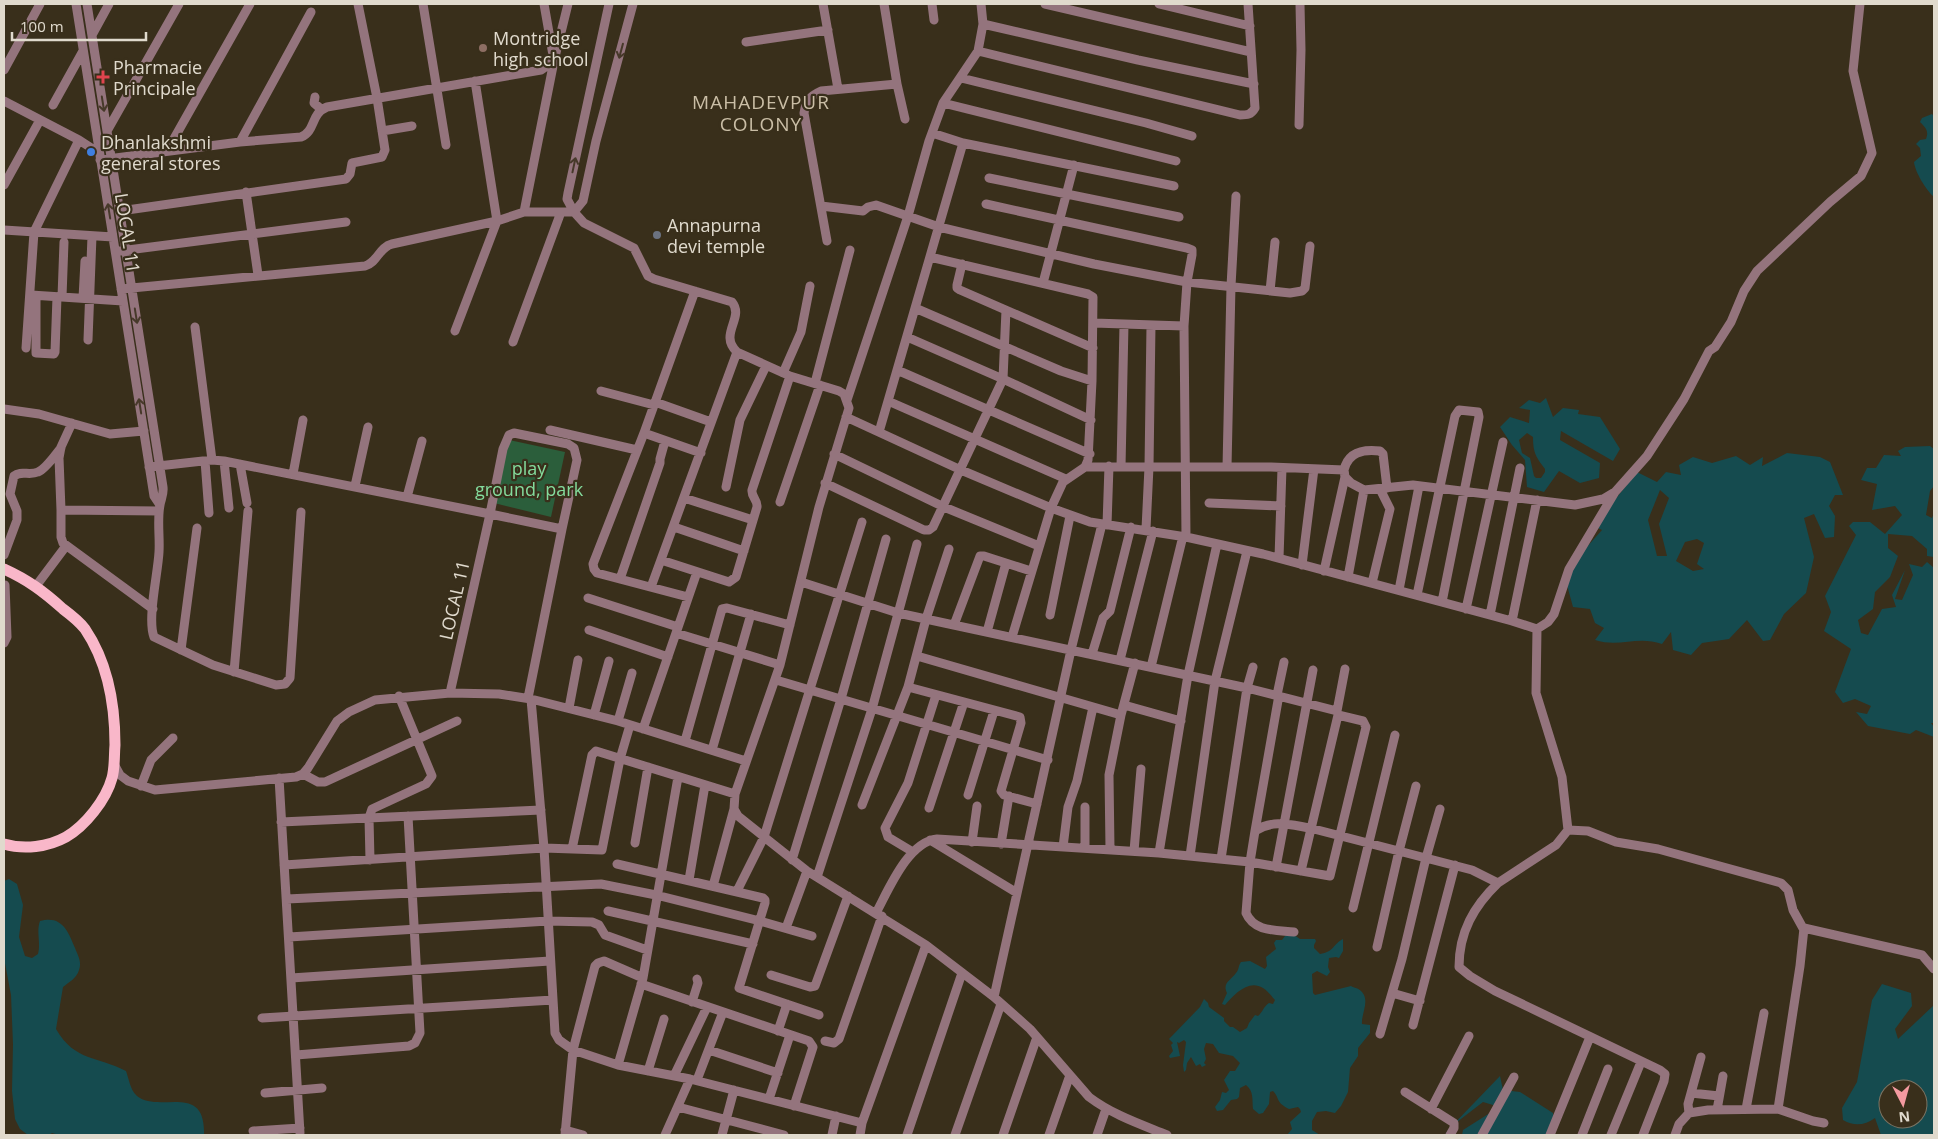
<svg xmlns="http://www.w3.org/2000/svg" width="1938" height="1139" viewBox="0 0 1938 1139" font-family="'Open Sans',sans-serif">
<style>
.green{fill:#2b5e3b}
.water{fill:#154b4f;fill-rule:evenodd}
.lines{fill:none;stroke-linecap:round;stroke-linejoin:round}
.minor{stroke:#94747d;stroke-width:9}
.major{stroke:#f9b7c9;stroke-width:11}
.oneway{stroke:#47392a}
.education-dot{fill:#8d6e63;stroke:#392f1b;stroke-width:2}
.health-dot{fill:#e0444e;stroke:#392f1b;stroke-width:2}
.shop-dot{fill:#3f7fe0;stroke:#392f1b;stroke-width:2}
.worship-dot{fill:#6b7280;stroke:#392f1b;stroke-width:2}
.labels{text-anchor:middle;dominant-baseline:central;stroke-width:4.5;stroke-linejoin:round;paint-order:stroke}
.poi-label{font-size:18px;fill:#e0dacd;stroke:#392f1b;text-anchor:start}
.street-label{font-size:18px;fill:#e0dacd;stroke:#392f1b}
.park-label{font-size:18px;fill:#84dc9d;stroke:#392f1b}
.neighbourhood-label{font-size:19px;letter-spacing:1px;fill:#cabea6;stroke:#392f1b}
</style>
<rect width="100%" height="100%" fill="#392f1b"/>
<path class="green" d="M 505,439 L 565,452 L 551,517 L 494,503 Z"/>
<path class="water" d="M 1932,114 L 1934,117 L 1934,197 C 1926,190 1915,172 1914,162 L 1921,156 L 1920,148 L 1916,144 L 1920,140 L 1926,139 C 1929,131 1926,128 1920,122 L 1922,118 Z
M 1546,398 L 1553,417 L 1563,408 L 1579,410 L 1578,414 L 1600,417 L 1620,449 L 1613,461 L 1561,431 L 1560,440 L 1600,463 L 1599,478 L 1580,483 L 1559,471 L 1544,492 L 1527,487 L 1525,460 L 1512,445 L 1500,427 L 1510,417 L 1529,423 L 1530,410 L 1519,408 L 1529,400 L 1540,403 ZM 1527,433 L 1533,437 C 1533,453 1536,457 1545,469 L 1545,472 L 1541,478 L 1536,478 L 1534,476 L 1530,458 L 1522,453 L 1519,440 Z
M 1930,446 L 1934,449 L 1934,486 L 1930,491 L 1926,515 L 1932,518 L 1934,513 L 1934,557 L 1927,556 L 1927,549 L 1912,536 L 1888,534 L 1888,548 L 1898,556 L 1890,577 L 1875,592 L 1873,609 L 1858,620 L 1861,633 L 1868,635 L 1882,609 L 1896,607 L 1892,595 L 1905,570 L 1895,599 L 1902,600 L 1913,575 L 1909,564 L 1922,567 L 1927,562 L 1934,568 L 1934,723 L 1931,723 L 1934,727 L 1934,737 L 1916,730 L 1910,734 L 1868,726 L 1856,712 L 1867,714 L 1871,706 L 1855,699 L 1843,703 L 1835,692 L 1851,649 L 1824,631 L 1831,612 L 1825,596 L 1856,535 L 1849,526 L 1853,522 L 1870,522 L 1885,534 L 1902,515 L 1895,506 L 1872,510 L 1877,484 L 1861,480 L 1867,468 L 1876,468 L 1884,455 L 1901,456 L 1898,451 L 1905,447 Z
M 1787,453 L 1820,457 L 1830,462 L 1843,495 L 1835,495 L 1829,506 L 1835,516 L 1834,537 L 1825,538 L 1814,514 L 1804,518 L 1814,557 L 1806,593 L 1784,614 L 1770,640 L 1763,641 L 1747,620 L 1729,639 L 1702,643 L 1691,655 L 1673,650 L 1671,632 L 1662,644 C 1637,635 1620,648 1595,640 L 1604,628 L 1595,623 L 1590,609 L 1573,607 L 1567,585 L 1577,558 L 1602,530 L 1596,527 L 1598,521 L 1637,472 L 1657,482 L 1666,472 L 1681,475 L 1679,465 L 1693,457 L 1712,463 L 1736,456 L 1750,465 L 1763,457 L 1762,466 ZM 1660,490 L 1669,498 L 1659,524 L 1667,556 L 1657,556 L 1648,520 ZM 1697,539 L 1704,543 L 1697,564 L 1704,569 L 1693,571 L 1676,561 L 1685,542 Z
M 9,879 L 17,884 L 23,905 L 19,937 L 25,956 L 32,958 L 38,954 C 41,942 36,932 40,921 C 62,915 68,931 75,948 C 78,956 82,962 79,970 C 77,978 69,982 63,987 L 56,1029 C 75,1062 98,1056 126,1071 C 129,1079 130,1090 137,1096 C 159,1114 206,1081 204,1135 L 59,1135 L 52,1133 L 49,1135 L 28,1135 L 20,1129 L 15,1119 L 12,1091 L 13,1044 L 11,995 L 4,958 L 4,912 L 5,911 L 4,881 Z
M 1294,935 L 1300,939 L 1315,939 L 1316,941 L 1314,945 L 1314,948 L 1320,954 C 1334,952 1333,944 1343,939 L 1343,951 L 1339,958 L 1336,957 L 1329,958 L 1328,967 L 1330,972 L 1327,976 L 1317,971 L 1312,974 L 1313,993 L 1315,995 L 1351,986 C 1354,988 1359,988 1362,992 C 1370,1001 1361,1014 1362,1024 L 1370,1025 L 1370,1033 L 1358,1048 L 1358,1056 L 1350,1068 L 1348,1092 L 1341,1106 L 1335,1113 L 1326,1111 L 1317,1112 L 1312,1121 L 1312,1130 L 1320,1135 L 1287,1135 L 1292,1129 L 1290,1122 L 1301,1112 L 1300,1109 L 1298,1107 L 1289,1109 C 1275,1102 1280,1098 1273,1091 L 1270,1092 L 1269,1104 L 1263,1113 L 1259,1114 L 1253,1109 C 1252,1100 1254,1091 1246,1085 L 1240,1088 L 1239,1097 L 1237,1099 L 1231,1100 L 1223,1110 L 1217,1111 L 1215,1107 L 1220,1100 L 1222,1092 L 1226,1093 L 1229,1090 L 1224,1080 L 1230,1071 L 1235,1071 L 1240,1063 L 1233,1056 L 1219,1053 L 1213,1044 L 1206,1043 L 1204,1049 L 1206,1059 L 1204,1063 L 1206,1065 L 1202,1067 L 1200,1064 L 1196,1066 L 1191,1057 L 1187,1063 L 1186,1070 L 1184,1072 L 1183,1065 L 1186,1042 L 1184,1040 L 1179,1043 L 1177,1042 L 1180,1056 L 1170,1058 L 1169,1056 L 1173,1051 L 1171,1045 L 1173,1043 L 1169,1039 L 1200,1007 L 1204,999 L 1208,1003 L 1209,1007 L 1224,1018 L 1224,1021 L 1230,1027 L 1233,1027 L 1240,1032 L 1247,1028 L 1249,1023 L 1255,1015 L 1258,1016 C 1263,1012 1263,1007 1269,1003 L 1273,1004 L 1275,1000 C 1272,997 1268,991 1263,988 C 1248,979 1234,995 1225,1005 L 1222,1004 L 1227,993 C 1222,983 1231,980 1236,973 C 1239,970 1238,966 1241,962 L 1250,961 L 1265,969 L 1267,966 L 1266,957 L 1276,949 L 1274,943 L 1276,940 L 1282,940 L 1285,936 Z
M 1882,984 L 1911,993 L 1912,1006 L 1895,1029 L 1898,1039 L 1934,1005 L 1934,1135 L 1881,1135 L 1875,1118 C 1865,1125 1855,1127 1843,1120 L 1842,1108 L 1857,1082 L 1872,1000 ZM 1888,1089 L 1918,1089 L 1918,1119 L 1888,1119 Z
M 1500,1076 L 1503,1090 L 1520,1092 L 1553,1113 L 1554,1124 L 1546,1135 L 1462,1135 L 1463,1130 L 1493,1111 L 1493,1105 L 1483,1102 L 1457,1122 L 1451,1135 L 1445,1135 L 1448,1130 Z"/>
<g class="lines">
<path class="minor" d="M 76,4 L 154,496 L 160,505
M 87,4 L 163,487 C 164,494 161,499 160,505 C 157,520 160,537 159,552 C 158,573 147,619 154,637 L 213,665 L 276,685 L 285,684 L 290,678 L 301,512
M 423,4 L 446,145
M 609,4 L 568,193 L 567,199 L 574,212 L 584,223 L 634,248 L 648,276 L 654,279 L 732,302 C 745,318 718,334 737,352 L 790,376 L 839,391 L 844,394 L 849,408 L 819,507 L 780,665 L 735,794 L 734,809 L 738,816 L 807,871 L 926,945 L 994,997 L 1030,1029 L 1089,1097 C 1113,1115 1140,1124 1167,1135
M 823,4 L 838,89
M 884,4 L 897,84 L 905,119
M 932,4 L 934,20
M 1045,4 L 1251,52
M 1159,4 L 1250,26
M 983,24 L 1138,60 L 1254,84
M 92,35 L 109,4
M 746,42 L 828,30
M 978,51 L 1240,115 C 1247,115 1251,115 1255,108 L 1248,4
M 4,70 L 40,4
M 961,78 L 1146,123 L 1192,136
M 315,97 L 314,103 L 321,109
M 4,101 L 79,140 L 99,153
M 943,103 L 1176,161
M 53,105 L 83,51
M 1299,125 L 1301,50 L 1300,4
M 107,131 L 179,4
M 382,131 L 412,126
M 932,133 L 963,143
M 240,142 L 311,12
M 167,151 L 250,4
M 100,160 L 240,142 L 301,137 C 316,131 310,114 327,107 L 541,70 L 554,61 L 568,4
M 989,178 L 1179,217
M 4,185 L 40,120
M 246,192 L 258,275
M 986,204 L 1187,248 L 1192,250 L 1192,255 L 1187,282 L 1290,293 L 1302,291 L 1305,288 L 1310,246
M 821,206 L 863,211 L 868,207 L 876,205 L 939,227 L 1094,264 L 1187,282 L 1184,326 L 1186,537
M 120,211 L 346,179 L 350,174 L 352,163 L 382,157 L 385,150 L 377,98 L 358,4
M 524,212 L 554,61 L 544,4
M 4,230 L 113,237
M 827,241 L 804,113 C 806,101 810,96 821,91 L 897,84
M 120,251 L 346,222
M 930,257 L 1088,294 L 1093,297 L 1092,381 L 1088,460 L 1085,467 L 1063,482 L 1051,508 L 1012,637
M 962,264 L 957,285 L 957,288 L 960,290 L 1093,348
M 1043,283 L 1074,165
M 121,289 L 365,266 C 378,262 379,247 392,244 L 497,221 L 524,212 L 574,212 L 583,201 L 596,141 L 633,4
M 1270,291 L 1275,242
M 31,295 L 123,301
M 36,296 L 36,353 L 54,354 L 55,352 L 57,297
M 62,297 L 64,242
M 83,298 L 85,261
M 915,308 L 1061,371 L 1092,381
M 1094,323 L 1184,326
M 195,327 L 212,460
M 455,331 L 497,221 L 475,81
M 907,337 L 1003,379 L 1091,420
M 88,340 L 92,236
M 513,342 L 561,212
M 26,348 L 34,232 L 79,140
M 897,370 L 1090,454
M 783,373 L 801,332 L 810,286
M 815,383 L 850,250
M 601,391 L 654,405
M 847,400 L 908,216 L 929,141 L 943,103 L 978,51 L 983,24 L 981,4
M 888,401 L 1066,479
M 655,402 L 711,422
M 4,409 L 39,414 L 110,434 L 144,431
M 846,417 L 961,470 L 1051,508 L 1090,522 L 1186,537 L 1263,554 L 1512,621 L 1537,629
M 72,423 L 61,447 L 59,458 L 61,510 L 159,511
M 550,430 L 637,450
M 879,432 L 963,143 L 1174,186
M 644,433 L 695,291
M 834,454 L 944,507 L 1039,546
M 205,461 L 209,513
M 224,461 L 229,508
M 240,464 L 247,503
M 149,467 L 212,460 L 224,461 L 490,514 L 450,693
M 1085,467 L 1271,467 L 1344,470 L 1345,477 L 1351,483 L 1364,490 L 1413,485 L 1575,505 L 1603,499 L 1613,493
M 1121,467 L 1124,324
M 1227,467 L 1231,286 L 1236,196
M 1344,470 C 1348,452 1363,449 1380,451 L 1383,454 L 1387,488
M 293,474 L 303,420
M 825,483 L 924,530 L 929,530 L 933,527 L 1003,379 L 1006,310
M 355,486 L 368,427
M 726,487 L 740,420 L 766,366
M 407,497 L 422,441
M 684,498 L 753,520
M 780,502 L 820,385
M 1209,503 L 1281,506
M 61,510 L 61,537 L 63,543 L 153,609
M 1107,525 L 1109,466
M 674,527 L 744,551
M 1146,529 L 1149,467 L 1151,325
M 4,555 L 17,520 L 17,511 L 10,494 L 14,476 C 21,470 29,476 38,472 C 46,469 55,455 61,448
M 1279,558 L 1282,468
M 661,560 L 729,582 L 736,577 L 757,507 C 758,500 751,497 752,490 L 790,376
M 1302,565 L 1314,469
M 1324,571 L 1345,477
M 1348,577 L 1364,490
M 620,579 L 660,463 L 660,459 L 665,441
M 801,582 L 898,613 L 1247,688 L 1221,859
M 1372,583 L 1390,509 L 1380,489
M 36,586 L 66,546
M 651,587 L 737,352
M 1399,590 L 1419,486
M 1417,595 L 1455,416 L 1459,410 L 1478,412 L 1479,417 L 1442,602
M 688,597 L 597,573 L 594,569 L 593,564 L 644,433 L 701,453
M 588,598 L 678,627
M 1466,609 L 1503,442
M 1050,615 L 1070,516
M 1490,615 L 1520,468
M 1512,621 L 1537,500
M 954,625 L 980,556 L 984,556 L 1031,571
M 589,630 L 668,657
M 987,632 L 1006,563
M 676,633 L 780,665
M 4,643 L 7,637 L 5,585
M 181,650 L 197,528
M 1092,654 L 1103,618 L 1110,611 L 1131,527
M 917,656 L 1121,715
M 1120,660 L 1153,531
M 1151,667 L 1183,536
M 1253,667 L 1247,688 L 1337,711 L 1338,715 L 1301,871
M 234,672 L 248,511
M 776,680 L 1048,760
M 908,687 L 1020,717 L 1021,723 L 1001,791 L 1004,795 L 1037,804
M 1277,695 L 1284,662
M 528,698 L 562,529 L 577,460 L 574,448 L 568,444 L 514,433 L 509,435 L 503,449 L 490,514 L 562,529
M 531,699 L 544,848 L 555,1033 L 559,1040 L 573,1050 L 618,1065 L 690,1079 L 862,1123
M 1124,705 L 1181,721
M 569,708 L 578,660
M 1337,711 L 1345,669
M 594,715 L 609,661
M 618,721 L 632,673
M 643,729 L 697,572
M 685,741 L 722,609 L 727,608 L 790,625
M 712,750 L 751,614
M 114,764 L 120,775 L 128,781 L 155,790 L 296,777 L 303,774 L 308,768 L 337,721 L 349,712 L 375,700 L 450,693 L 499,694 L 531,699 L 618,721 L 746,761
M 303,774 L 318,782 L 325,782 L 457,721
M 279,778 L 300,1133
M 141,786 L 151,760 L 173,738
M 968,795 L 994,711
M 862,805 L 908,687 L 926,619 L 949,549
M 929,808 L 964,702
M 281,822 L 541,810
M 1568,830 L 1588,831 L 1616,842 L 1658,849 L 1781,883 L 1788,890 L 1793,910 L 1804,930
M 1255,831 L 1279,695
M 930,840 L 1017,893
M 972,842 L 977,806
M 635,843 L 648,767
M 1001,844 L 1009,796
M 1063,847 L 1068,807 L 1077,781 L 1093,707
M 1085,848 L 1085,807
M 572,849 L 592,755 L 596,751 L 735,794
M 1110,849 L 1109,775 L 1121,715 L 1135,663
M 1134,851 L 1141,769
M 913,852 L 888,837 L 885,828 L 908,783 L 936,695
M 1159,853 L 1188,675 L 1217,544
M 1190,856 L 1215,681 L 1247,551
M 370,860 L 369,818 L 372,809 L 426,784 L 432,776 L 399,696
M 792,860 L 841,699 L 886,539
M 617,864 L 763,898 L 765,900 L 765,903 L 739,988 L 819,1015
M 284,865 L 544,848 L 602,850 L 620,759 L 630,725
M 1276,867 L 1313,670
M 817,877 L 872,709 L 917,544
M 689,880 L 705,785
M 1498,883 L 1556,845 L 1568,830 L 1562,777 L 1536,693 L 1537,629 L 1548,622 L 1554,614 L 1569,569 L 1615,492 L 1647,456 L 1684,399 L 1709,351 L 1715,347 L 1731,322 L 1744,291 L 1757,271 L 1830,202 L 1861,176 L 1872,153 L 1853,71 L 1860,4
M 713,886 L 734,809
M 737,891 L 764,837 L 862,522
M 287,899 L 601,884 L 656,895 L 760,921 L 812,936
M 1353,908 L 1395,735
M 608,911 L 753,944
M 876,913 C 889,889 908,842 937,839 L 1159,853 L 1250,862 L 1330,876 L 1366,727 L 1363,721 L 1338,715
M 786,928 L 807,871
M 1294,932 C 1276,930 1254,932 1246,913 L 1250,862 L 1255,831 C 1273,819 1291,825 1310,828 L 1472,870 L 1498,883 C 1474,906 1459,932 1459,967 L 1470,976 L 1495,991 L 1660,1070 L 1665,1074 L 1664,1081 L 1643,1135
M 289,937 L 548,921 L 592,922 L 599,925 L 605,935 L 647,950
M 1377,947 L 1399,851 L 1416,786
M 771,975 L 810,987 L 815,986 L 848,896
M 291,978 L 550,961
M 641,984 L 809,1041 L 813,1047 L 794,1106
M 1392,993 L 1420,1001
M 994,997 L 1071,650 L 1102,524
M 692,1002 L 698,983 L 697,979
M 262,1018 L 553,1000
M 1413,1025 L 1455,865
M 778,1031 L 787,1004
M 1380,1034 L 1402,959 L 1426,858 L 1440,809
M 825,1041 L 834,1043 L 839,1039 L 882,916
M 709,1050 L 778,1073
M 296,1055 L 409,1046 L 415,1043 L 420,1033 L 408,816
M 618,1065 L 643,978 L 678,777
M 648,1071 L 664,1019
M 674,1076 L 707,1007
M 697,1080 L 723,1012
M 1405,1092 L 1454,1123 L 1454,1128 L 1450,1135
M 265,1093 L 322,1088
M 1691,1093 L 1719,1096
M 769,1099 L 790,1035
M 678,1107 L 784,1135
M 1431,1109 L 1469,1036
M 1746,1109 L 1764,1013
M 1778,1109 L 1813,1121 L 1824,1123
M 1717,1110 L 1723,1076
M 1689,1113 L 1688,1104 L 1701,1057
M 565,1130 L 583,1135
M 253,1131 L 300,1128
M 565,1135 L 573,1050 L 595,966 L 598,963 L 604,961 L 643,978
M 665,1135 L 690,1079
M 722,1135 L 734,1090
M 832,1135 L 836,1116
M 860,1135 L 862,1123 L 926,945
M 907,1135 L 962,973
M 955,1135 L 1001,1004
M 1003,1135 L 1037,1037
M 1049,1135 L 1070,1075
M 1097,1135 L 1106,1109
M 1482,1135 L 1514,1077
M 1550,1135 L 1590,1037
M 1582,1135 L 1608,1069
M 1611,1135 L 1641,1062
M 1675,1135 L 1679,1124 L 1689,1113 L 1708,1110 L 1778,1109 L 1800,966 L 1804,928 L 1922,955 L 1934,969"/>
<path class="major" d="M 4,569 C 28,580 43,591 63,609 C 71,615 79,621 85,629 C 108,663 115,704 115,745 C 114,756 115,767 112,778 C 106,800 85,826 66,837 C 48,847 24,850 4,844"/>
</g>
<defs><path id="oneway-shaft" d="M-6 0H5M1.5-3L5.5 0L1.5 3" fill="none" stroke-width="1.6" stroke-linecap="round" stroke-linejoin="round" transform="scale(1.25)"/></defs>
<g class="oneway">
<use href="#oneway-shaft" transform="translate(621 51) rotate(105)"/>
<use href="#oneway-shaft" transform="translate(103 104) rotate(81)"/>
<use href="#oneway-shaft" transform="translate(574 165) rotate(-78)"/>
<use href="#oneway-shaft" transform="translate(109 211) rotate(-99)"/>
<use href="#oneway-shaft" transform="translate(136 316) rotate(81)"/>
<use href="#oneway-shaft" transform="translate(140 406) rotate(-99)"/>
</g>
<circle class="education-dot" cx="483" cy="48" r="5"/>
<path class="health-dot" d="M100.5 69.5h5v5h5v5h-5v5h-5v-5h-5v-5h5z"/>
<circle class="shop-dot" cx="91" cy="152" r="5"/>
<circle class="worship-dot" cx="657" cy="235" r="5"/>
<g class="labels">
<g class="poi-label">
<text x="493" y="38">Montridge<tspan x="493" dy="21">high school</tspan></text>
<text x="113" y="67">Pharmacie<tspan x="113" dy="21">Principale</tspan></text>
<text x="101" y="142">Dhanlakshmi<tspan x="101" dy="21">general stores</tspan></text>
<text x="667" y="225">Annapurna<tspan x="667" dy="21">devi temple</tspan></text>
</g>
<g class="street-label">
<text transform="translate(128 233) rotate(81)">LOCAL 11</text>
<text transform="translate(454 600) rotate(-77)">LOCAL 11</text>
</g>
<g class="park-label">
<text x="529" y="468">play<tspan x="529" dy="21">ground, park</tspan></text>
</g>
<g class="neighbourhood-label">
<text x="761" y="102">MAHADEVPUR<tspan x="761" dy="22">COLONY</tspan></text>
</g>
</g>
<rect width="1938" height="1139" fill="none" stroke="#e0dacd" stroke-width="10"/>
<g transform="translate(1903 1104) rotate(174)"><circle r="24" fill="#392f1b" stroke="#7c7362"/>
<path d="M0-4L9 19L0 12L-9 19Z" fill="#f49aa0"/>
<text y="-8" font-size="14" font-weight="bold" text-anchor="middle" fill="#e0dacd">N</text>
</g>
<path d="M12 32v8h134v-8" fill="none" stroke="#e0dacd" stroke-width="2.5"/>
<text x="20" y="32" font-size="15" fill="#e0dacd" stroke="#392f1b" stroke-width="4" paint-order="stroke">100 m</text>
</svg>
